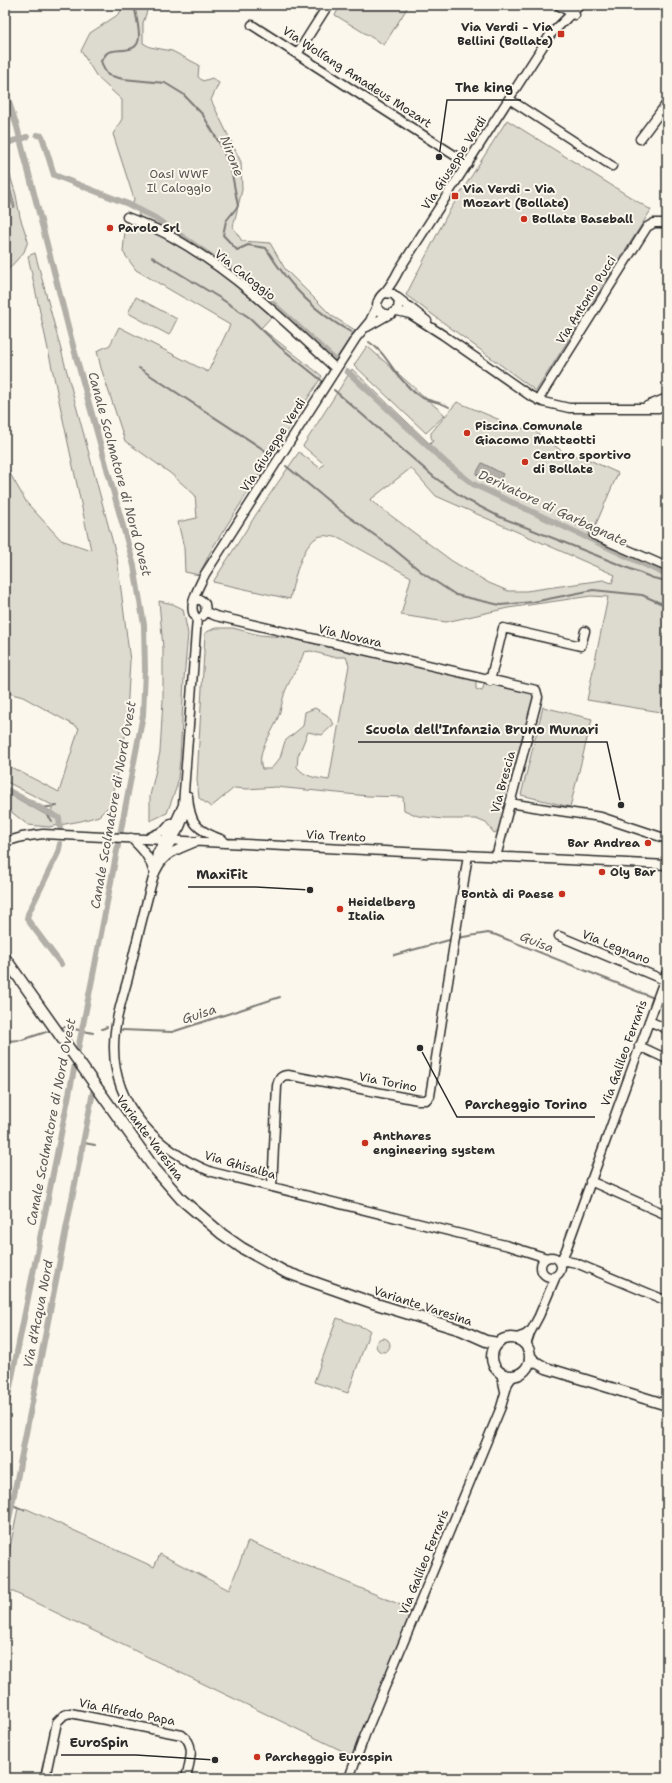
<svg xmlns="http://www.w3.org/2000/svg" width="672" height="1783" viewBox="0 0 672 1783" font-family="'Shantell Sans',sans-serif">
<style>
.green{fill:#dddad0;stroke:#84827e;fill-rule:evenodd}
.water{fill:#b1afa7;stroke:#7b7a75}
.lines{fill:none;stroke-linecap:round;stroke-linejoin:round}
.stream{stroke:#7b7a75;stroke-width:2}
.canal{stroke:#b1afa7;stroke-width:6}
.minor-casing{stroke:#2b2b2b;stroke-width:11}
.major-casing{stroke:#2b2b2b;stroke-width:13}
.minor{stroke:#fbf7ec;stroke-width:8}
.major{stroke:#fbf7ec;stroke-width:10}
.poi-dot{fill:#c8321e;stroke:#fbf7ec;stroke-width:1.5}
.labels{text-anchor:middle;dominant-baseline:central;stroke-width:4;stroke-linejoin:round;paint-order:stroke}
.poi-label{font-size:12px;font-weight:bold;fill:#2b2b2b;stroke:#fbf7ec;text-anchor:start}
.street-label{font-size:12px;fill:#2b2b2b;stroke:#fbf7ec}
.park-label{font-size:12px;fill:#585754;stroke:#fbf7ec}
.water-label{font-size:13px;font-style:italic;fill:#5a5956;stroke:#fbf7ec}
.leader{fill:none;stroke:#2b2b2b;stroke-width:1.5}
.callout-dot{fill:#2b2b2b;stroke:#fbf7ec;stroke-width:1.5}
.callout-label{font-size:13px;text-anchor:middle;font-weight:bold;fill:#2b2b2b;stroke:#fbf7ec;stroke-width:4;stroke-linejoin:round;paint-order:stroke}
</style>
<rect width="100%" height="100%" fill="#fbf7ec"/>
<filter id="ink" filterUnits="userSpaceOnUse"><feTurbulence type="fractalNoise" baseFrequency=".025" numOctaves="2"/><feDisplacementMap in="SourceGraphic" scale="8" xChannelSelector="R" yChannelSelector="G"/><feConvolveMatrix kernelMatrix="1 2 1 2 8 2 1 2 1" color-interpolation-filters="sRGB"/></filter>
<g filter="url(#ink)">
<path class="green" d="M 127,5 L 149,5 L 143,23 L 143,43 L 150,47 L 172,51 L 199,65 L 198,77 L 203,81 L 212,78 L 219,83 L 211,100 L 241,162 L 242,190 L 233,227 L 242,241 L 270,243 L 285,269 L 332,316 L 355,330 L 334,362 L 280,314 L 140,218 L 138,211 L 132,207 L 134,199 L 113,134 L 122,119 L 122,100 L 97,77 L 81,51 L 90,33 L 116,16 Z
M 341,5 L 409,5 L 384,45 L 335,15 Z
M 507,120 L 651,210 L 536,391 L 406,295 L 448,213 Z
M 5,159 L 16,195 L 20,217 L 28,241 L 24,252 L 5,273 Z
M 130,221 C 183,244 229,276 273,315 L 261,328 L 322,376 L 213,547 L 199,575 L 185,572 L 184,548 L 178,522 L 197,518 L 195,495 L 170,473 L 125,441 L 101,368 L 97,351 L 110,345 L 119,327 L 208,372 L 230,325 L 136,270 L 123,252 L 125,230 Z
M 35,253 L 117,558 L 130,661 L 126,732 L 110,805 L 99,816 L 81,821 L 49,827 L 28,825 L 5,807 L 5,792 L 48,816 L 54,806 L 5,781 L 5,764 L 59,792 L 79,728 L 23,697 L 5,692 L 5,465 L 27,503 L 61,540 L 91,550 L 28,256 Z
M 136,297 L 177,319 L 169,335 L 128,313 Z
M 367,346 L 445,415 L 426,433 L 354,365 Z
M 352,369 L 430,444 L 433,441 L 431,437 L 431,433 L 457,402 L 500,420 L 500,423 L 523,429 L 526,425 L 566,454 L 583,457 L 618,473 L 593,531 L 573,523 L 585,529 L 595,540 L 667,572 L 667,713 L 587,700 L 608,597 L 591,596 L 508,608 L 446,622 L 401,615 L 411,577 L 340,538 C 333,537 325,534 318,537 C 302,544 293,583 290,599 L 213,582 L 257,513 L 299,452 L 320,468 L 324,464 L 303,446 ZM 411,468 L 436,496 L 615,575 L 612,583 L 603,580 L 526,591 L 508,591 L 489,583 L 452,561 L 370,500 Z
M 159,601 L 173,604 L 183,609 L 188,634 L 184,679 L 180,760 L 177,786 L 167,813 L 150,821 L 150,796 L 160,752 L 163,700 L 163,648 Z
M 215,628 L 233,628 L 259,635 L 284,637 L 476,680 L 476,689 L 482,691 L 485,682 L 531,692 L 534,696 L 498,831 L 494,833 L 486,823 L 476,819 L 443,819 L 418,816 L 404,810 L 403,797 L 368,796 L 276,787 L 247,789 L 234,788 L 211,807 L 199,798 L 197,780 L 205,633 ZM 311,651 L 332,657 L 346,657 L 349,665 L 329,780 C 316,778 305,777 297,767 L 298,756 L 308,732 L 322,735 L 334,724 L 327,715 L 315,708 L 305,712 L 303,726 L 285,741 L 280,758 L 271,769 L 262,769 C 256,751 271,736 277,720 C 282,709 282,696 288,685 C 294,672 300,665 304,652 Z
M 543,707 L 592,719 L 570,807 L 521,795 Z
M 337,1318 L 370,1330 L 348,1393 L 314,1382 Z
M376 1345a7 7 0 1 1 14 0a7 7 0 1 1-14 0Z
M 18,1508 L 27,1509 L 154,1567 L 160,1554 L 229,1590 L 248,1541 L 408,1608 L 409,1610 L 414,1613 L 355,1757 L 5,1588 L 5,1572 Z"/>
<path class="water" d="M 5,171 L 15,206 L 14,208 L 10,199 L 5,195 Z
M 482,463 L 503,474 L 498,485 L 476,474 Z"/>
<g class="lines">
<path class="stream" d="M 134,5 C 136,15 139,26 139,36 C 139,56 116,47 107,53 C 105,55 103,58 101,61 L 104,69 L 108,75 L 123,79 L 165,83 L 183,94 L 203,115 L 221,146 L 232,174 L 238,206 L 226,221 L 223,235 L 237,250 L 248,245 L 266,248 C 287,283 315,313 351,332
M 152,257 L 220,298 L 250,318 L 280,347 L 321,380
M 369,342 C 385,352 391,369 404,382 C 409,388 418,396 425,399 C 434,402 440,402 449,407
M 139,368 L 272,455
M 334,390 L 434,477 L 465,499 L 500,517 L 653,578 L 667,581
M 286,466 L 342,512 L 390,546 L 424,574 L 456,595 L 500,605 L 533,602 L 593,590 L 642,595 L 667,606
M 40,808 L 57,806
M 43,809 L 52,821
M 457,938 L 488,933 L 496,935 L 654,998
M 394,955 L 453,939
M 658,1000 L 667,1005
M 58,1028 L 65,1027
M 74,1029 L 93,1033
M 102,1029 L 107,1027
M 122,1030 L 172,1032 L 280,997
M 5,1041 L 22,1040 L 52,1030
M 84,1143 L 95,1145
M 12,1506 L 13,1506
M 15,1506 L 24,1510"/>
<path class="canal" d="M 5,90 L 17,127 L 72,342 L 134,566 L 144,625 L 145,670 L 143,715 L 94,970 L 5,1412
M 37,135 L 42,136 L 54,175 L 128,204 L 155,218 L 250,283 L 334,359
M 10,142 L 27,137
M 347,371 L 445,462 L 473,484 L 667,575
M 5,789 L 59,818 L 60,827
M 60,844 L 58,853 L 28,914 L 27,919 L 61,964
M 5,1540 L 93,1092"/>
<g class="minor-casing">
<path id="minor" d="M 558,5 L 575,15
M 252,25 L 468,164
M 297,54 L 328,5
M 509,99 L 612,166
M 640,139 L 667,103
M 127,217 C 142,223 158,229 172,237 C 233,271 285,321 336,369
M 384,293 L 393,294 L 399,300 L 398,309 L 391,314 C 382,316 373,308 379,299 C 380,296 383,294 385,292 C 391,285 395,278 399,270 L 550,35 L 580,5
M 398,298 L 427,321
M 397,311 L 410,314 L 443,335 L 529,395 L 543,402 L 569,408 L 667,408
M 367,327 L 388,315
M 538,400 L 647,227 L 654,223 L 662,223
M 647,406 L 667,398
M 594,535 L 667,567
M 194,600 L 201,600 L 205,604 L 206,612 L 203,616
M 206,612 L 216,616 L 536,690 L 538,697 L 496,857
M 197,618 C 185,609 200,585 205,574 L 356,338 L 370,321 L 377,306
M 490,681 L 503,628 L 581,646 L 585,631
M 188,796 C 190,824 196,830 223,840
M 510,803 L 552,810
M 553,810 L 601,817 L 667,839
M 150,837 L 165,830 L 171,823
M 131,838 C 141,848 149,855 153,870
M 198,841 C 175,851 162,852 153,878 C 144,911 136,944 128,978 C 122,1000 114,1023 114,1046 C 113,1107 159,1151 212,1172 L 509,1246 L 547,1258
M 5,842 L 22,837 L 43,834 L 667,865
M 162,857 L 180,827 L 186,812
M 154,869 L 157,853 L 174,825 L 183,805 L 197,618
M 559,936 L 664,980
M 649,1021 L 667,1029
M 639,1046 L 667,1059
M 590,1181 L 667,1215
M 272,1187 L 277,1086 C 278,1080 281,1075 288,1075 L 418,1100 L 426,1100 L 430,1096 L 468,855
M541 1267a10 10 0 1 1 20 0a10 10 0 1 1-20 0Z
M 560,1262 L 566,1250 L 667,972
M 560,1263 L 567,1261 L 576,1263 L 667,1301
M 517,1338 L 525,1335 L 530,1331
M 526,1345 L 530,1333 L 539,1316 L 556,1276
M 501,1373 L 505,1391
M 45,1778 L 57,1722 L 64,1715 L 70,1713 L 182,1735 C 197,1745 189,1763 186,1778
M 349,1778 L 365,1735 L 501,1407 L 508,1383 L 513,1376"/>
</g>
<g class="major-casing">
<path id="major" d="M 5,958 L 154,1168 L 181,1199 L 222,1234 L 242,1248 L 285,1272 L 373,1303 L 461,1330 L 486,1341 L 498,1343
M492 1357a19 19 0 1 1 38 0a19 19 0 1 1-38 0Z
M 530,1356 L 534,1361 L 546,1368 L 667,1405"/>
</g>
<use href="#minor" class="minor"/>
<use href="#major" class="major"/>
</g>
</g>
<g class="poi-dot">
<rect x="557" y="30" width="8" height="8" rx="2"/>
<rect x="451" y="192" width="8" height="8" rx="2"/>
<circle cx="524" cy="219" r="4"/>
<circle cx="110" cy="228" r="4"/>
<circle cx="467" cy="433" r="4"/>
<circle cx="525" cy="462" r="4"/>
<circle cx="648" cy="843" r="4"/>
<circle cx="602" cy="872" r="4"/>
<circle cx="562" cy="894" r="4"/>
<circle cx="340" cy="909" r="4"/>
<circle cx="365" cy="1143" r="4"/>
<circle cx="257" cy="1757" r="4"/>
</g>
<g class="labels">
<g class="poi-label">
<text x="553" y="27" text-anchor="end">Via Verdi - Via<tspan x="553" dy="14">Bellini (Bollate)</tspan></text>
<text x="463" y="189">Via Verdi - Via<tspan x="463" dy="14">Mozart (Bollate)</tspan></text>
<text x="532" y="219">Bollate Baseball</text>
<text x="118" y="228">Parolo Srl</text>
<text x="475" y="426">Piscina Comunale<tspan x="475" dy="14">Giacomo Matteotti</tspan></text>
<text x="533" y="455">Centro sportivo<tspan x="533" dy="14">di Bollate</tspan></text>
<text x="640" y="843" text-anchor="end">Bar Andrea</text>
<text x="610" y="872">Oly Bar</text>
<text x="554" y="894" text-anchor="end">Bontà di Paese</text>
<text x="348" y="902">Heidelberg<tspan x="348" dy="14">Italia</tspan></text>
<text x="373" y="1136">Anthares<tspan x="373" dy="14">engineering system</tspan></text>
<text x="265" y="1757">Parcheggio Eurospin</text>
</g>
<g class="street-label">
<text transform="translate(357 77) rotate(33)">Via Wolfang Amadeus Mozart</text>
<text transform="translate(454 163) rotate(-57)">Via Giuseppe Verdi</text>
<text transform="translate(245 275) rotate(38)">Via Caloggio</text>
<text transform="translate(586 300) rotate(-58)">Via Antonio Pucci</text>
<text transform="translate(273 445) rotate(-57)">Via Giuseppe Verdi</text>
<text transform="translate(350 636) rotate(13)">Via Novara</text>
<text transform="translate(503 782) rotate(-75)">Via Brescia</text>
<text transform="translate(336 836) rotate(3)">Via Trento</text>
<text transform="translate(616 947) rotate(22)">Via Legnano</text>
<text transform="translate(624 1053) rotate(-70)">Via Galileo Ferraris</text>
<text transform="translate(388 1082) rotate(11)">Via Torino</text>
<text transform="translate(150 1138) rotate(53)">Variante Varesina</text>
<text transform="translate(240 1165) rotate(16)">Via Ghisalba</text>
<text transform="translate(423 1306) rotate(18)">Variante Varesina</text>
<text transform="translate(424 1562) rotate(-68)">Via Galileo Ferraris</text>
<text transform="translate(127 1712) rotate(11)">Via Alfredo Papa</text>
</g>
<g class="park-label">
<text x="179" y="174">Oasi WWF<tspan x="179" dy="14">Il Caloggio</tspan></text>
</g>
<g class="water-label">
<text transform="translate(232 156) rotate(68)">Nirone</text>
<text transform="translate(120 474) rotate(75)">Canale Scolmatore di Nord Ovest</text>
<text transform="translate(553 508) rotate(25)">Derivatore di Garbagnate</text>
<text transform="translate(113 805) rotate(-80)">Canale Scolmatore di Nord Ovest</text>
<text transform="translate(537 942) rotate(22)">Guisa</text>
<text transform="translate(199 1014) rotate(-18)">Guisa</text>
<text transform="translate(51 1122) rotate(-79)">Canale Scolmatore di Nord Ovest</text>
<text transform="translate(38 1314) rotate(-79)">Via d'Acqua Nord</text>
</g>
</g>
<path class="leader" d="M439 157L447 100H521M621 805L607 742H358M310 890L256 887H188M420 1048L457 1117H595M215 1760L136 1755H61"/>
<g class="callout-dot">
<circle cx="439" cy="157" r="4"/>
<circle cx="621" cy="805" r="4"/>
<circle cx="310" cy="890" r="4"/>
<circle cx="420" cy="1048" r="4"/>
<circle cx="215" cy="1760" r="4"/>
</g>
<g class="callout-label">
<text x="484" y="92">The king</text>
<text x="482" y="734">Scuola dell'Infanzia Bruno Munari</text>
<text x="222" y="879">MaxiFit</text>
<text x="526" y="1109">Parcheggio Torino</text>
<text x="99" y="1747">EuroSpin</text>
</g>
<rect width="672" height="1783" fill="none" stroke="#fbf7ec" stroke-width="20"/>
<rect x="10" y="10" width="652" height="1763" fill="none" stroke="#2b2b2b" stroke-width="1.5" filter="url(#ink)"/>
</svg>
